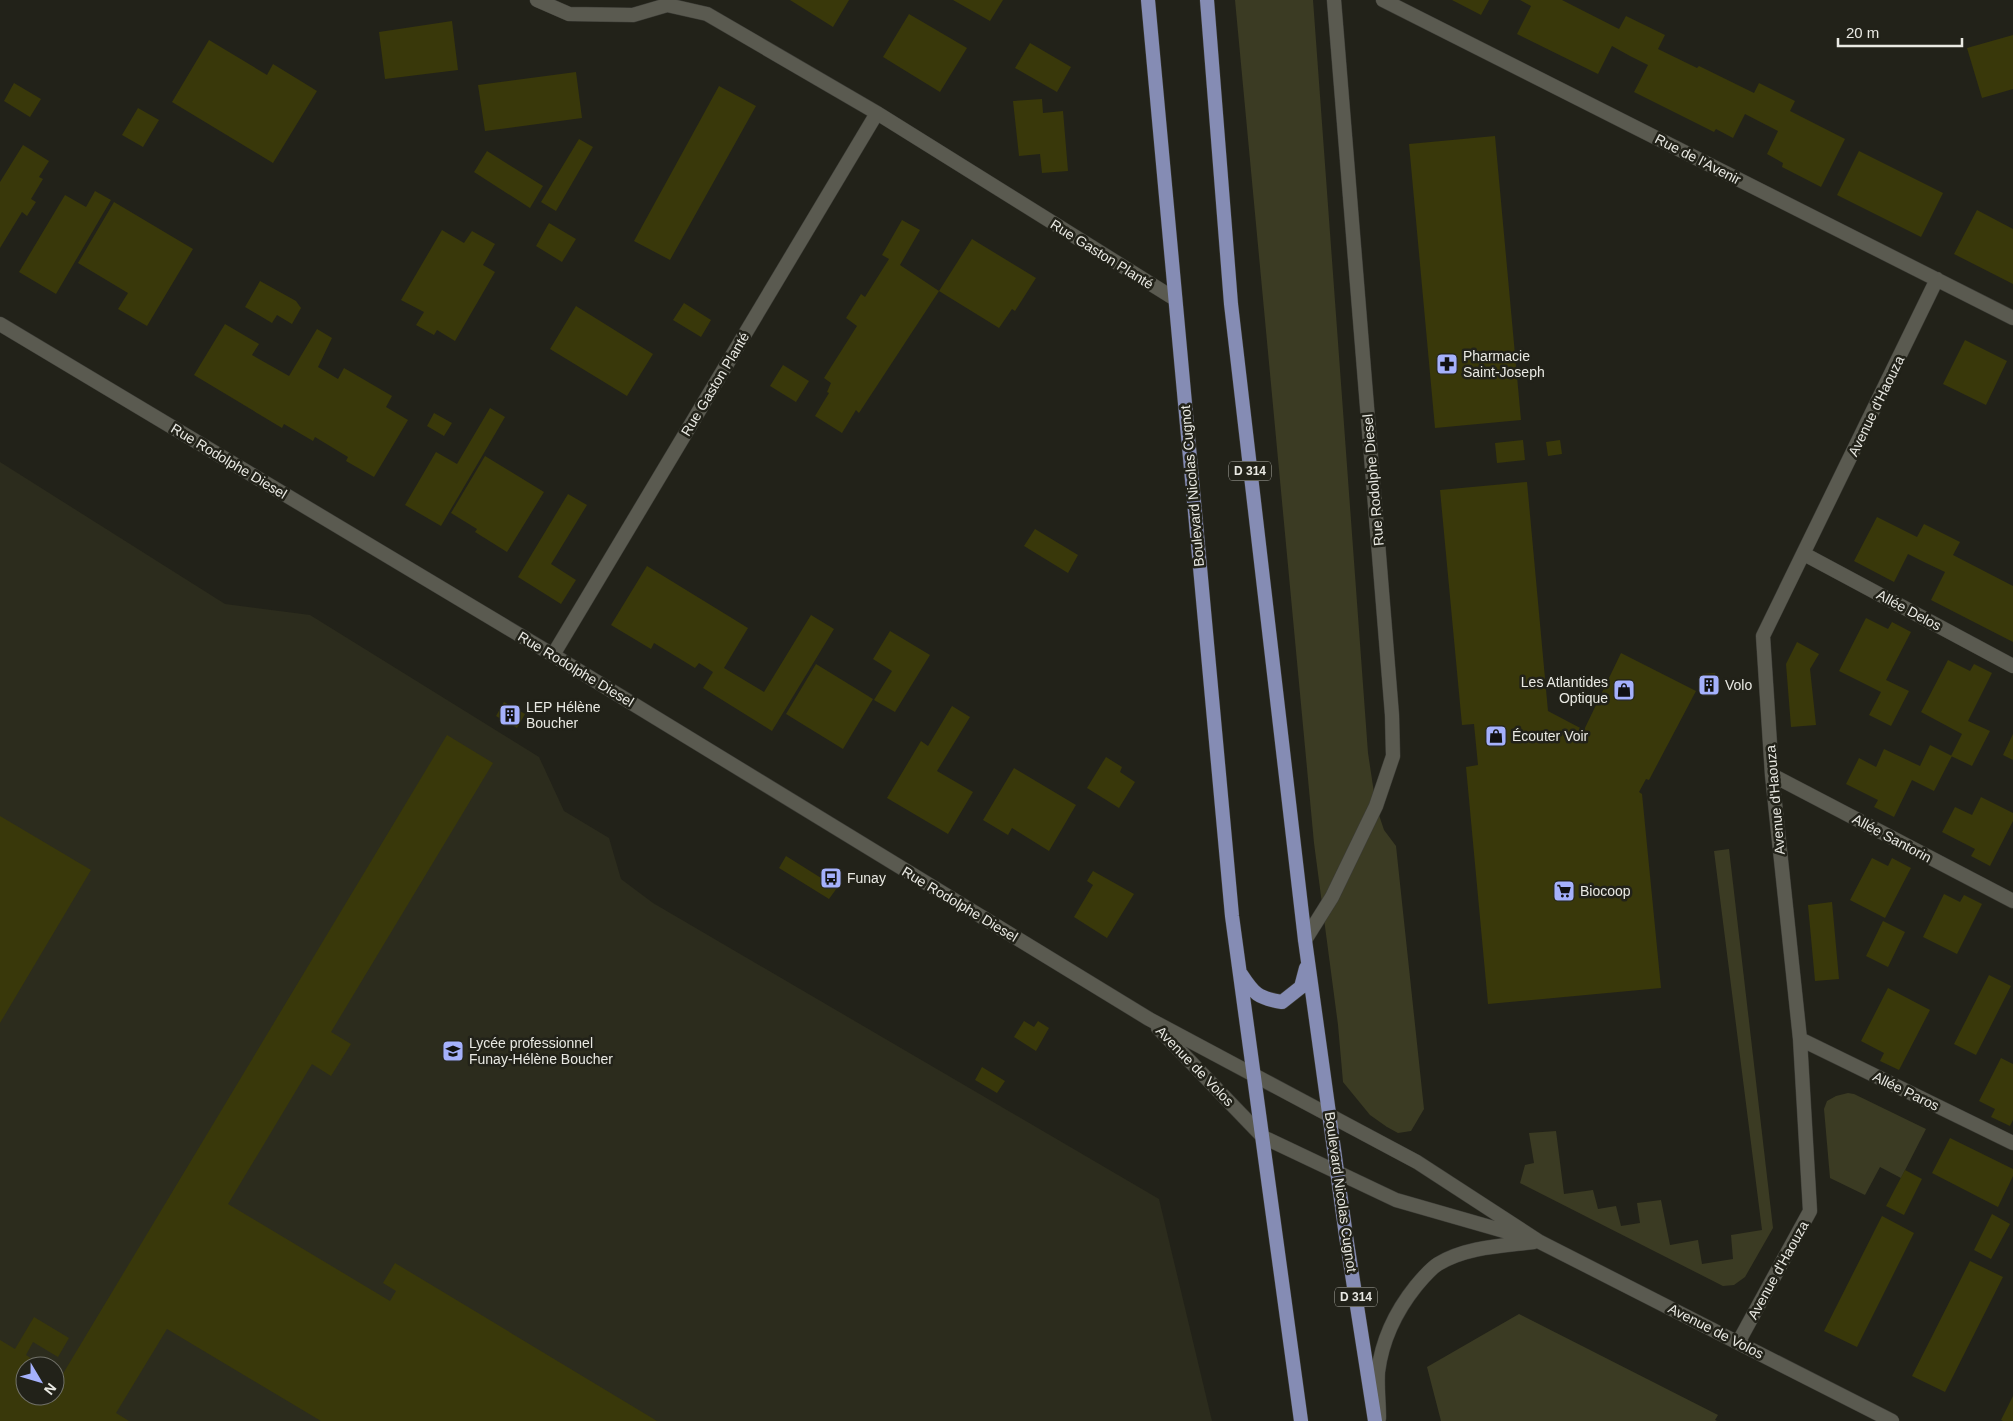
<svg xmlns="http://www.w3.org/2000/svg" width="2013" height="1421" viewBox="0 0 2013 1421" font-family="Arial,sans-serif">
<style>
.built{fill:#2c2c1d;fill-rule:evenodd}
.green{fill:#3b3b23}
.building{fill:#39380a}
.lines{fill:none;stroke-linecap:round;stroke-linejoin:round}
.minor-casing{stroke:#3c3c36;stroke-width:15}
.primary-casing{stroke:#3c3c36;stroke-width:15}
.minor{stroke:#5a5a50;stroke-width:14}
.primary{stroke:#858cb4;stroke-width:14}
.labels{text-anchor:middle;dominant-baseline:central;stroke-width:5;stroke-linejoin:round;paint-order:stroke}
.shield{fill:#222219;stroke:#adada6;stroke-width:1}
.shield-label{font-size:12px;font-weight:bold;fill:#e9e9e3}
.street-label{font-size:14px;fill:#e9e9e3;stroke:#222219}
.poi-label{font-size:14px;fill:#e9e9e3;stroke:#222219;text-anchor:start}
</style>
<rect width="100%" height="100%" fill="#222219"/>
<path class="built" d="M 0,462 L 225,604 L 310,615 L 539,757 L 564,811 L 609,838 L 621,879 L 653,903 L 1159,1199 L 1212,1421 L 0,1421 ZM 25,1366 L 55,1366 L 55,1396 L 25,1396 Z"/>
<path class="green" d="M 1235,0 L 1313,0 L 1368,753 L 1376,806 L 1384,830 L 1396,846 L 1424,1109 L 1411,1131 L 1398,1133 L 1387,1127 L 1370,1115 L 1343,1082 L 1338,1025 L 1314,843 Z
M 1729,849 L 1773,1228 L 1745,1277 L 1734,1285 L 1723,1286 L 1520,1183 L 1525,1165 L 1534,1163 L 1529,1133 L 1556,1131 L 1564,1194 L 1593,1190 L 1598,1209 L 1616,1206 L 1621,1226 L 1640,1223 L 1637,1203 L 1661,1200 L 1670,1245 L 1698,1240 L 1702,1264 L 1733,1259 L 1731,1235 L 1762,1230 L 1714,851 Z
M 1848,1093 L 1854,1094 L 1926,1129 L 1901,1178 L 1880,1167 L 1865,1195 L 1830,1178 L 1824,1109 L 1827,1101 L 1836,1096 Z
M 1519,1314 L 1718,1415 L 1715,1420 L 1717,1421 L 1441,1421 L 1427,1367 Z"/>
<path class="building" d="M 790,0 L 849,0 L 833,27 Z
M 953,0 L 1003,0 L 990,21 Z
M 1452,0 L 1489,0 L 1481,15 Z
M 1520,0 L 1562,0 L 1619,29 L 1626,16 L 1665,35 L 1658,49 L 1697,68 L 1699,66 L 1754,93 L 1759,83 L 1795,101 L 1790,111 L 1845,139 L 1821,187 L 1782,167 L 1783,163 L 1767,154 L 1778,131 L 1745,114 L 1733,138 L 1716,129 L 1714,132 L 1634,92 L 1648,65 L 1630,56 L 1612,46 L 1598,74 L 1517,34 L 1531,6 Z
M 909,14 L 967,48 L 940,92 L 883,57 Z
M 452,21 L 458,70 L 385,79 L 379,32 Z
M 2013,35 L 2013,89 L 1982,98 L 1967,48 Z
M 209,40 L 267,75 L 273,64 L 317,91 L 273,163 L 172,102 Z
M 1030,43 L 1071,67 L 1057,92 L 1015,68 Z
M 576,72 L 582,118 L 485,131 L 478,85 Z
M 14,83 L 41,99 L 30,117 L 4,101 Z
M 719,86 L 756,106 L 670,260 L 634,241 Z
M 1042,99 L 1043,113 L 1063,111 L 1068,171 L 1042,173 L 1040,154 L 1019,156 L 1013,101 Z
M 138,108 L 159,120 L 143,147 L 122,135 Z
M 1495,136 L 1521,420 L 1435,428 L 1409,144 Z
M 579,139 L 593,147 L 556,211 L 541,202 Z
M 23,145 L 49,161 L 39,177 L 43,179 L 31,199 L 36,202 L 27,216 L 22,212 L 0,248 L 0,182 Z
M 487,151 L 543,186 L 530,208 L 474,172 Z
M 1859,151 L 1943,193 L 1921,237 L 1837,195 Z
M 95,191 L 111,200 L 56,294 L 19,272 L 65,195 L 86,207 Z
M 114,202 L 193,249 L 147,326 L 118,309 L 128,293 L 78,263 Z
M 1977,210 L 2013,229 L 2013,284 L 1954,254 Z
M 902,220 L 920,230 L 900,265 L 939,291 L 859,413 L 856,410 L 842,433 L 815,416 L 829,393 L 827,392 L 831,383 L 824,378 L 857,326 L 846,318 L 861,294 L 865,297 L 889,259 L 882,255 Z
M 549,223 L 576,239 L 562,262 L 536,246 Z
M 442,230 L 464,243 L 472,231 L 495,244 L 483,265 L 495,272 L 455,341 L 437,330 L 434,335 L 416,325 L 424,312 L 401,300 Z
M 972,239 L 1036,278 L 1015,311 L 1012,309 L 999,328 L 939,291 Z
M 260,281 L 296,301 L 301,308 L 292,324 L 277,315 L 272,323 L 245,307 Z
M 684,303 L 711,320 L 701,337 L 673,320 Z
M 576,306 L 653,354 L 627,396 L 550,349 Z
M 225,324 L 259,344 L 252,355 L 289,376 L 317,329 L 332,338 L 318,367 L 338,379 L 344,368 L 392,396 L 386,407 L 408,420 L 374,477 L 346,461 L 348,457 L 315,437 L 313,441 L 284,424 L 282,428 L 194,375 Z
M 1965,340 L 2007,361 L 1986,405 L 1943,384 Z
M 783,365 L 809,381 L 796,402 L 770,386 Z
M 490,408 L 505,417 L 441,526 L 405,505 L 436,452 L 457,464 Z
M 434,413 L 452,423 L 444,436 L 427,426 Z
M 1523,440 L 1525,460 L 1497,463 L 1495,443 Z
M 1560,440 L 1562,454 L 1548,456 L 1546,442 Z
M 485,456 L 544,492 L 507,552 L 475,532 L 477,529 L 451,513 Z
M 1527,482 L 1548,711 L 1584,730 L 1621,653 L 1696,691 L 1649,780 L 1646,779 L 1639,792 L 1642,794 L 1661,988 L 1488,1004 L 1466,767 L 1478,765 L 1474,724 L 1462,725 L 1440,490 Z
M 568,494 L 587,505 L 551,564 L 576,580 L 561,604 L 518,577 Z
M 1877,517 L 1917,537 L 1924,524 L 1960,542 L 1953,555 L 2013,586 L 2013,642 L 1931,600 L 1945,572 L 1926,563 L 1908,554 L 1894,582 L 1854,561 Z
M 1035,529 L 1078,555 L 1068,573 L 1024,546 Z
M 647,566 L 748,628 L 724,668 L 764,692 L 811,615 L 834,629 L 772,731 L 703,688 L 713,672 L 699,663 L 695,668 L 654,643 L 651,649 L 611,625 Z
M 1866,618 L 1888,629 L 1892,622 L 1911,632 L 1886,680 L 1909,691 L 1891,726 L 1869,715 L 1881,692 L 1839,671 Z
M 890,631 L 930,655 L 895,712 L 874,700 L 892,671 L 873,659 Z
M 1797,642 L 1819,654 L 1810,669 L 1816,725 L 1791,727 L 1786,664 Z
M 1948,660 L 1970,671 L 1974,664 L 1992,673 L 1968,721 L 1990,731 L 1972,766 L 1951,756 L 1962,734 L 1921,712 Z
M 816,664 L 873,699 L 843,749 L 786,714 Z
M 1715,673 L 1717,695 L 1703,696 L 1702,674 Z
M 504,702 L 525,714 L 517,728 L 496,716 Z
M 952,706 L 970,717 L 937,771 L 973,792 L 948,834 L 887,798 L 921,741 L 928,746 Z
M 2013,734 L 2013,760 L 2003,755 Z
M 447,735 L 493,763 L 331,1032 L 351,1044 L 331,1076 L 312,1064 L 228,1204 L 390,1301 L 396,1291 L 383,1283 L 395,1263 L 657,1421 L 321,1421 L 167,1329 L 116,1413 L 129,1421 L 0,1421 L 0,1340 L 15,1349 L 34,1317 L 69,1338 L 58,1357 L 33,1342 L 26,1355 L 43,1366 L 25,1366 L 25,1396 L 55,1396 L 55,1373 L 61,1377 Z
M 1930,745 L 1952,756 L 1934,791 L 1912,780 L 1894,817 L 1874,807 L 1878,800 L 1846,784 L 1859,758 L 1876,767 L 1884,749 L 1920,766 Z
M 1106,757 L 1122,767 L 1120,772 L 1135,782 L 1119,808 L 1087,788 Z
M 1014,768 L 1076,805 L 1049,851 L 1012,828 L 1008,835 L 983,820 Z
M 1981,797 L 2013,813 L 2013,821 L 1990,866 L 1971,856 L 1975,849 L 1942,832 L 1955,807 L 1972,815 Z
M 0,816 L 91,870 L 0,1023 Z
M 786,856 L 837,888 L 829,899 L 779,868 Z
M 1872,858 L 1888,866 L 1892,858 L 1911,868 L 1885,918 L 1850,900 Z
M 1093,871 L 1134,894 L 1107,938 L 1074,917 L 1093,885 L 1087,881 Z
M 1944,894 L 1960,902 L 1964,895 L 1982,904 L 1957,954 L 1923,937 Z
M 1832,902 L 1839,979 L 1815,981 L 1808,905 Z
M 1883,921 L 1905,932 L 1888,967 L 1866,956 Z
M 1989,975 L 2011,986 L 1976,1055 L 1954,1044 Z
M 1888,988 L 1930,1010 L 1899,1070 L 1880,1061 L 1884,1053 L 1861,1041 Z
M 1024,1021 L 1034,1027 L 1038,1021 L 1049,1028 L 1036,1051 L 1014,1037 Z
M 2001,1058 L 2013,1064 L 2013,1120 L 2010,1126 L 1991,1117 L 1995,1109 L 1979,1101 Z
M 982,1067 L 1005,1081 L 997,1093 L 975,1080 Z
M 1950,1138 L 2013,1169 L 2013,1176 L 1998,1207 L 1932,1173 Z
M 1905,1170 L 1922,1179 L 1904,1215 L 1886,1206 Z
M 1992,1214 L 2010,1224 L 1991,1259 L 1974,1250 Z
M 1882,1216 L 1914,1233 L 1857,1347 L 1824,1331 Z
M 1970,1261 L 2003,1277 L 1945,1392 L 1912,1376 Z
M 2013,1396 L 2013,1421 L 2003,1421 L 2001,1420 Z"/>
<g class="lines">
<g class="minor-casing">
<path id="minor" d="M 537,0 L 569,14 L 633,15 L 667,5 L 707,14 L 877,113 L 1175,299
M 1383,0 L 2013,318
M 0,324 L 553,655 L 1149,1019 L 1417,1162 L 1540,1242 L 1892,1421
M 1804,554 L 2013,666
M 553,655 L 877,113
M 1772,775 L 2013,901
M 1305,940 L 1332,897 L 1376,806 L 1393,756 L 1392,715 L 1334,0
M 1158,1028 L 1263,1137 L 1396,1200 L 1525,1237
M 1800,1039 L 2013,1143
M 1739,1341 L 1810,1211 L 1800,1039 L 1772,775 L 1763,636 L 1937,279
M 1379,1418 C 1379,1403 1377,1387 1378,1372 C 1382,1340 1396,1311 1416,1286 C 1422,1279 1430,1269 1438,1264 C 1466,1247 1501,1246 1534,1242"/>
</g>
<g class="primary-casing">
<path id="primary" d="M 1148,0 L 1232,916 L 1301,1421
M 1207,0 L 1231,304 L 1305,940 L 1346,1236 L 1375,1421
M 1241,974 C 1254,994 1258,998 1282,1002 L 1301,987 L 1306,968"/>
</g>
<use href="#minor" class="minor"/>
<use href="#primary" class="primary"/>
</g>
<defs>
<g id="pharmacy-square" transform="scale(1.125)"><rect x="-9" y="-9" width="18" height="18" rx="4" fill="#a5b1fc" stroke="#222219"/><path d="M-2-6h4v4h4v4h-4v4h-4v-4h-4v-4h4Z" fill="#111"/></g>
<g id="building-square" transform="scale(1.125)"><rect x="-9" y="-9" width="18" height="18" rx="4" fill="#a5b1fc" stroke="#222219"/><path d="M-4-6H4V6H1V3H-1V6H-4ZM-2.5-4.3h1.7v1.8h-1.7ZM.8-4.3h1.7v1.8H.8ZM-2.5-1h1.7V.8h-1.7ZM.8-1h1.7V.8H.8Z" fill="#111"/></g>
<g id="shop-square" transform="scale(1.125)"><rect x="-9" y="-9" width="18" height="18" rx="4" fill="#a5b1fc" stroke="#222219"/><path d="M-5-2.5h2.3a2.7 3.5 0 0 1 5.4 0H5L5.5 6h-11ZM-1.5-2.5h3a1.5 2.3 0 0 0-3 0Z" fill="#111"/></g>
<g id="bus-square" transform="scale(1.125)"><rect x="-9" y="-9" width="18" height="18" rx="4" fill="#a5b1fc" stroke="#222219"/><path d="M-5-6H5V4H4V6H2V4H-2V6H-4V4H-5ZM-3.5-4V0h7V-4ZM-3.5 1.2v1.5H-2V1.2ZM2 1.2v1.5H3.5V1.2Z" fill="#111"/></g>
<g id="supermarket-square" transform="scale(1.125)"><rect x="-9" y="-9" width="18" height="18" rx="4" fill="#a5b1fc" stroke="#222219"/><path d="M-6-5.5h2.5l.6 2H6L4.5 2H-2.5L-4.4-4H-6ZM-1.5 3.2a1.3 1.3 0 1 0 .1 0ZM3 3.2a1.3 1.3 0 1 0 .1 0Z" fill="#111"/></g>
<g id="school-square" transform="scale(1.125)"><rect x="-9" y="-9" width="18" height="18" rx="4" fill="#a5b1fc" stroke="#222219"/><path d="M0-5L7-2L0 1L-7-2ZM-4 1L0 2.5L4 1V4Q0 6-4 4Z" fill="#111"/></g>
</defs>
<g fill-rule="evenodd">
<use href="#pharmacy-square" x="1447" y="364"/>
<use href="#building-square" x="1709" y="685"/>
<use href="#shop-square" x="1624" y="690"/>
<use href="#building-square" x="510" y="715"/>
<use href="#shop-square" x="1496" y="736"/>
<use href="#bus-square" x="831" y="878"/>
<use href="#supermarket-square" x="1564" y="891"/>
<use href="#school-square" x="453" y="1051"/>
</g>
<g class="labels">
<g class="shield">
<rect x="1229" y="461.5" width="42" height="19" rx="4"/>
<rect x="1335" y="1287.5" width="42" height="19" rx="4"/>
</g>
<g class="shield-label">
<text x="1250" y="471">D 314</text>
<text x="1356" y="1297">D 314</text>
</g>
<g class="street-label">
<text transform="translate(1698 159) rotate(27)">Rue de l'Avenir</text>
<text transform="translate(1102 254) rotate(32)">Rue Gaston Planté</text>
<text transform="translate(715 384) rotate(-59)">Rue Gaston Planté</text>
<text transform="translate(1876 406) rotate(-64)">Avenue d'Haouza</text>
<text transform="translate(229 461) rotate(31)">Rue Rodolphe Diesel</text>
<text transform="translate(1373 480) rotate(-95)">Rue Rodolphe Diesel</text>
<text transform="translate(1192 486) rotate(-95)">Boulevard Nicolas Cugnot</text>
<text transform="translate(1909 610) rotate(28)">Allée Delos</text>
<text transform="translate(576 669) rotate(31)">Rue Rodolphe Diesel</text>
<text transform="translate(1775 800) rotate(-95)">Avenue d'Haouza</text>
<text transform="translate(1892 838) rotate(28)">Allée Santorin</text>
<text transform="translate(960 904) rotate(31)">Rue Rodolphe Diesel</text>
<text transform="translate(1195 1066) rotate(46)">Avenue de Volos</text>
<text transform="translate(1906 1091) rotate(26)">Allée Paros</text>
<text transform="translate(1341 1192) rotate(82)">Boulevard Nicolas Cugnot</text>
<text transform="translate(1778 1270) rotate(-61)">Avenue d'Haouza</text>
<text transform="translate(1716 1331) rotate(27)">Avenue de Volos</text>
</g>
<g class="poi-label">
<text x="1463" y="356">Pharmacie<tspan x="1463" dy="16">Saint-Joseph</tspan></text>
<text x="1608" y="682" text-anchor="end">Les Atlantides<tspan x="1608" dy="16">Optique</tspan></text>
<text x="1725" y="685">Volo</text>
<text x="526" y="707">LEP Hélène<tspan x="526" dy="16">Boucher</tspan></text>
<text x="1512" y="736">Écouter Voir</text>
<text x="847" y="878">Funay</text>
<text x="1580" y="891">Biocoop</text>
<text x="469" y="1043">Lycée professionnel<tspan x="469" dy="16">Funay-Hélène Boucher</tspan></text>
</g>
</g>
<g transform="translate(40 1381) rotate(128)"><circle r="24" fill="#222219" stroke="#72726a"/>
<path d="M0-4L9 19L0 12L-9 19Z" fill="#a5b1fc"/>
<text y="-8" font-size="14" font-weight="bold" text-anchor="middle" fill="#e9e9e3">N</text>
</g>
<path d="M1838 38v8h124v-8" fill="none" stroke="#e9e9e3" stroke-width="2.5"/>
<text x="1846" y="38" font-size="15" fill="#e9e9e3" stroke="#222219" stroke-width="4" paint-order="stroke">20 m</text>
</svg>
